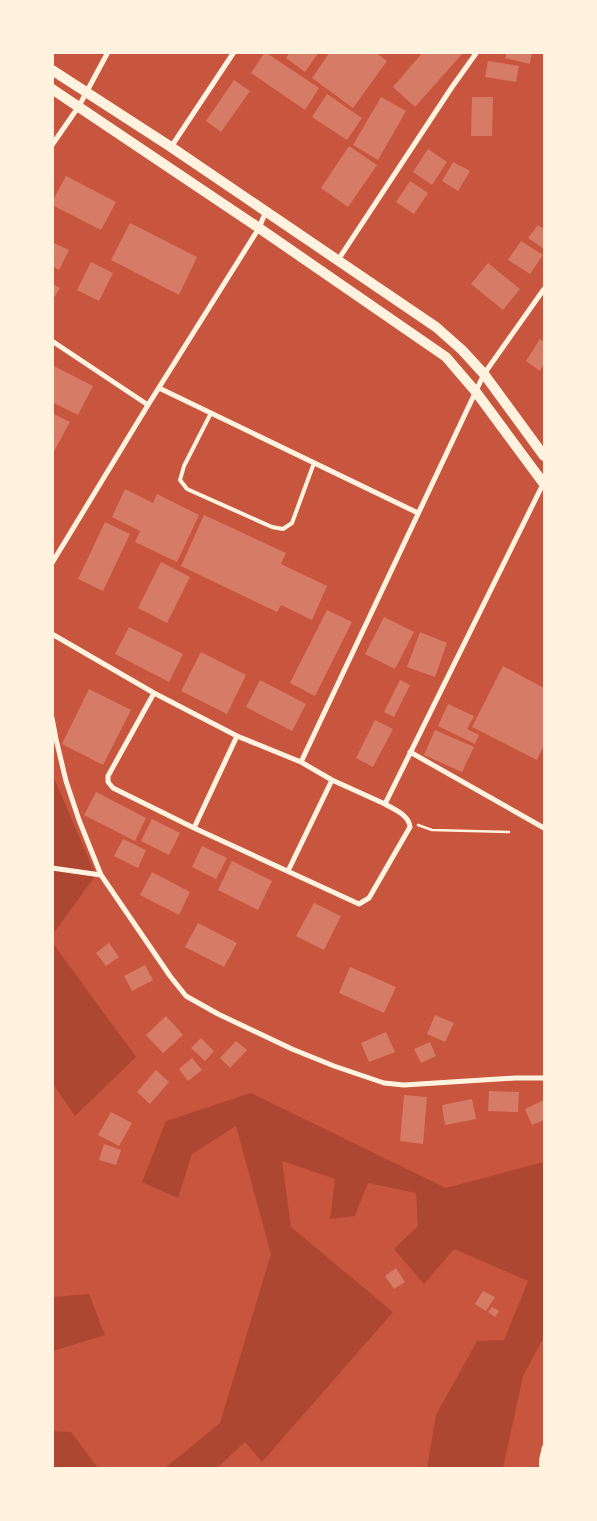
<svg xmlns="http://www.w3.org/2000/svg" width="597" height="1521" viewBox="0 0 597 1521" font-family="Mulish,sans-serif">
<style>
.green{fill:#ae4732}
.building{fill:#d67c66}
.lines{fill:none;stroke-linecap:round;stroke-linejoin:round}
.path{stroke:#fff3e0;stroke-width:2.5}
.service{stroke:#fff3e0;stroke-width:4}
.minor{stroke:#fff3e0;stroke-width:5}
.secondary{stroke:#fff3e0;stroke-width:10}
</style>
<rect width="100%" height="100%" fill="#c8553d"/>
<path class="green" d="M 52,770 L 53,776 L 96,875 L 53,934 Z
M 52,942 L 136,1057 L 75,1116 L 53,1084 Z
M 251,1093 L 446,1188 L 544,1162 L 544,1337 L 523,1376 L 503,1468 L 427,1468 L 436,1415 L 477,1341 L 504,1340 L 528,1281 L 454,1249 L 424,1284 L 394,1249 L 418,1226 L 416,1193 L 368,1183 L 355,1216 L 330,1219 L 335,1179 L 282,1161 L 291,1227 L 393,1312 L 262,1462 L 245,1442 L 217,1468 L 165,1468 L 220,1423 L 271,1254 L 236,1126 L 192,1154 L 178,1198 L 142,1182 L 166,1121 Z
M 89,1294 L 105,1335 L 53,1351 L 53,1297 Z
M 52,1431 L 71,1432 L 98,1468 L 53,1468 Z"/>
<path class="building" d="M 265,52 L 319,88 L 305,110 L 251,73 Z
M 290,52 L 319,52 L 305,72 L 286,58 Z
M 330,52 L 375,52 L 387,61 L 353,108 L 312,78 Z
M 423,52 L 460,52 L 462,54 L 415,107 L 393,87 Z
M 507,52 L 532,52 L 530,64 L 505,58 Z
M 488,61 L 519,66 L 516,82 L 485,77 Z
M 234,80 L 250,91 L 221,132 L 206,121 Z
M 327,94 L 362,118 L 347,140 L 312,117 Z
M 381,97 L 406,111 L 378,160 L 353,145 Z
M 472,97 L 493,97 L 492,136 L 471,136 Z
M 349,146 L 377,165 L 348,207 L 321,188 Z
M 428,149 L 447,162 L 432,185 L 413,172 Z
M 453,162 L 470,171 L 458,191 L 442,181 Z
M 66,176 L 116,202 L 101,230 L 52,205 L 52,202 Z
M 410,181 L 428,193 L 414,214 L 396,202 Z
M 130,223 L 197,257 L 179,295 L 111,260 Z
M 538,225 L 544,229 L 544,249 L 528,238 Z
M 521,241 L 543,255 L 530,274 L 508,260 Z
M 52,242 L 69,250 L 59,270 L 52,266 Z
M 91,262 L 113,273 L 99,301 L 77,290 Z
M 488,263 L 520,289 L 503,310 L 471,284 Z
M 52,284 L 60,288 L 52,301 Z
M 540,339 L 544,342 L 544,363 L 540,371 L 526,361 Z
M 52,365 L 93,386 L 78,415 L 52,402 Z
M 52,413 L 70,422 L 52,455 Z
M 125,489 L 153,503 L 157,494 L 199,515 L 177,562 L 135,542 L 140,531 L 112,517 Z
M 204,515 L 286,553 L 281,564 L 327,586 L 312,620 L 281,605 L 277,612 L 181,566 Z
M 105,522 L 130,534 L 103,591 L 78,579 Z
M 161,562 L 190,577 L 167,623 L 138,608 Z
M 327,610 L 352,622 L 315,696 L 290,683 Z
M 384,617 L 414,632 L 395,669 L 365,654 Z
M 129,627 L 183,654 L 169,682 L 115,654 Z
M 420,632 L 447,643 L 435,677 L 407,667 Z
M 201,652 L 246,675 L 227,714 L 181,691 Z
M 503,666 L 544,688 L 544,745 L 537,760 L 472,727 Z
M 260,680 L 306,704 L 292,731 L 246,707 Z
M 400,680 L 410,685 L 394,717 L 384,712 Z
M 89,689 L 131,710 L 103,765 L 62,744 Z
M 448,704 L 474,716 L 467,729 L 479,735 L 475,744 L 438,726 Z
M 375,720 L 393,729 L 373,767 L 356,758 Z
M 435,730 L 474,747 L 462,772 L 424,755 Z
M 96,792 L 146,818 L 135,841 L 84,815 Z
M 152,819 L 180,833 L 169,855 L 141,841 Z
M 123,839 L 146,850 L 138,868 L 114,856 Z
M 202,846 L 227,858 L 216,879 L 192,867 Z
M 232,861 L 272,881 L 258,910 L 218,890 Z
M 152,872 L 190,892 L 179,915 L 140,895 Z
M 314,903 L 341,916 L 324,950 L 296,936 Z
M 198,923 L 237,943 L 224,967 L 185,947 Z
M 109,943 L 119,957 L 106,966 L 96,953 Z
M 145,965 L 153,980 L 132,991 L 124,976 Z
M 350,967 L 396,987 L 384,1013 L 339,993 Z
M 435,1015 L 454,1023 L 445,1042 L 427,1034 Z
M 166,1016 L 183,1035 L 163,1053 L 146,1035 Z
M 386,1032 L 395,1052 L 369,1062 L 361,1043 Z
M 201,1038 L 214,1051 L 205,1061 L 191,1048 Z
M 236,1041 L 247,1050 L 230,1068 L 220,1058 Z
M 430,1042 L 436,1056 L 421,1063 L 414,1049 Z
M 192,1058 L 202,1070 L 188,1081 L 179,1069 Z
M 156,1070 L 169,1082 L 150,1104 L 137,1092 Z
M 489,1091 L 519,1092 L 518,1112 L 488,1111 Z
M 404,1095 L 427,1097 L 423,1144 L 400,1141 Z
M 472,1099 L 476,1119 L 445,1125 L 442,1105 Z
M 544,1100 L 544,1120 L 532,1125 L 525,1109 Z
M 111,1112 L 132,1123 L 119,1146 L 98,1135 Z
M 104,1144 L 121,1150 L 116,1165 L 99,1160 Z
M 396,1268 L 405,1282 L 394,1289 L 385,1276 Z
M 483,1291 L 495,1297 L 486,1311 L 475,1304 Z
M 492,1307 L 499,1311 L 495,1317 L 488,1312 Z"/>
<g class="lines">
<path class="path" d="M 418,825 L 432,830 L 509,832"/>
<path class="service" d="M 211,413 L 184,466 L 180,480 L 187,489 L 272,527 L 283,529 L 292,523 L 314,463
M 541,1468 L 541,1460 L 544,1447"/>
<path class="minor" d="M 52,145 L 79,106 L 108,52
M 171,147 L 234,52
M 338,260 L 452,87 L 477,52
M 52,341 L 148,405
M 159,388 L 418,513
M 52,563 L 148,405 L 259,228 L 266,211
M 52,634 L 154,693 L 237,736 L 301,762 L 332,780 L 385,804 L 544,482
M 154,693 L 108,776 L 108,782 L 113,788 L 194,828 L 359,904 L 369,898 L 410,827 C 409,815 395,810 385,804
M 52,718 L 56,739 L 66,781 L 79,820 L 101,875 L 170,976 L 186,996 L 218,1014 L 292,1049 L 334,1066 L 384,1083 L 404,1085 L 515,1078 L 544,1078
M 410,752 L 544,828
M 301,762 L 484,374 L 544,289
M 194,828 L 237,736
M 52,868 L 101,875
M 288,871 L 332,780"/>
<path class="secondary" d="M 52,70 L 171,147 L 436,327 L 462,350 L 484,374 L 544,456
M 52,89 L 259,228 L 446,357 L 476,392 L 544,484"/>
</g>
<rect width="597" height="1521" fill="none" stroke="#fff3e0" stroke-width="108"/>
</svg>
